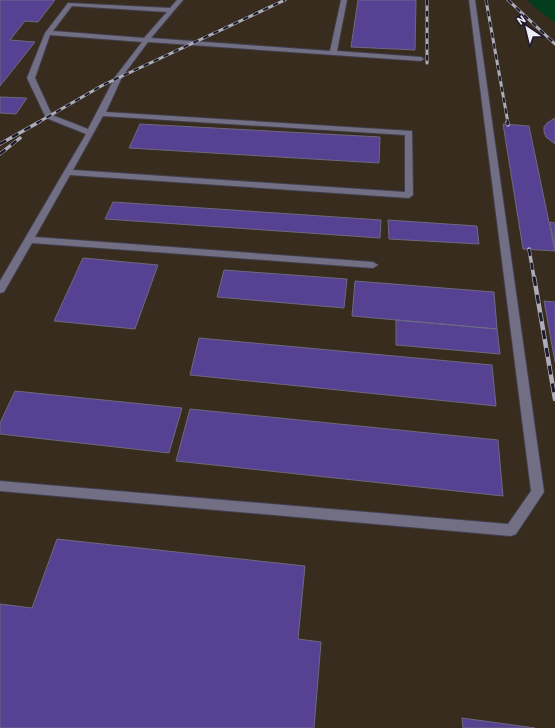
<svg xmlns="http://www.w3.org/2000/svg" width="555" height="728" viewBox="0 0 555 728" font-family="Barlow,sans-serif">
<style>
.industrial{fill:#372c1d}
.green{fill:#043d1c}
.building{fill:#564192;stroke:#6d6a7f}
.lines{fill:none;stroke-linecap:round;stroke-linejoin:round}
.lane-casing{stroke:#413e4d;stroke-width:2}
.lane{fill:#726f84;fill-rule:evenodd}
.rail-far2-casing{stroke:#adacb9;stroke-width:3}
.rail-far1-casing{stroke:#adacb9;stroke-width:3.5}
.rail-casing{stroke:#adacb9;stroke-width:4.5}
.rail-far2{stroke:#1d1a2b;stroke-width:2;stroke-dasharray:5.5;stroke-linecap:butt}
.rail-far1{stroke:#1d1a2b;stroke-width:2.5;stroke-dasharray:7;stroke-linecap:butt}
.rail{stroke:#1d1a2b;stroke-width:3;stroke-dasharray:9;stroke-linecap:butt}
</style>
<rect width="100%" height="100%" fill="#272435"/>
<path class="industrial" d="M 0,0 L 527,0 L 555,23 L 555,728 L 0,728 Z"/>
<path class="green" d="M 528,0 L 555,0 L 555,23 L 533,6 Z"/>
<path class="building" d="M 0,0 L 55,0 L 38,22 L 25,21 L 10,40 L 35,42 L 0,86 Z
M 358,0 L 416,0 L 415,50 L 351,47 Z
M 0,97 L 27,98 L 16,114 L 0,113 Z
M 555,118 L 555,144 L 546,137 L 544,132 L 544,127 L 547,123 Z
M 140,124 L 380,137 L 379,163 L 129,148 Z
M 503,124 L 529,126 L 555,251 L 523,249 Z
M 113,202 L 381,220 L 380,238 L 105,219 Z
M 388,220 L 477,226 L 479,244 L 389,239 Z
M 550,222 L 555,223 L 555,248 Z
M 83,258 L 158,265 L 135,329 L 54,321 Z
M 224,270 L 347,279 L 344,308 L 217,297 Z
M 355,281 L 494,292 L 497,329 L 352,316 Z
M 544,301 L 555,302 L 555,362 Z
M 396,320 L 497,329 L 500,354 L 396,345 Z
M 199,338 L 492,365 L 496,406 L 190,375 Z
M 15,391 L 182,408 L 169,453 L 0,434 L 0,423 Z
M 190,409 L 498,440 L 503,496 L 176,461 Z
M 57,539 L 305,566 L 298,639 L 321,642 L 314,728 L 0,728 L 0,604 L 32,608 Z
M 462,718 L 535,728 L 463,728 Z"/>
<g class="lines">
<g class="lane-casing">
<path id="lane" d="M 177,0 L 183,0 L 151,38 L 330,51 L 341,0 L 347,0 L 337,51 L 421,57 L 424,59 L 421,61 L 148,42 L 122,77 L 106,112 L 412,131 L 413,195 L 409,198 L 70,175 L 35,237 L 373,262 L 378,265 L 373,268 L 32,243 L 4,292 L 0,293 L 0,281 L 86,134 L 46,118 L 27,78 L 45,33 L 68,3 L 170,8 ZM 72,6 L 167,12 L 144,38 L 53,31 ZM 50,35 L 142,42 L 115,77 L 88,129 L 52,115 L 35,78 ZM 103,116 L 405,135 L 405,192 L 73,170 Z
M 469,0 L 475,0 L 544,492 L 516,534 L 511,536 L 0,491 L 0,481 L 508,524 L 531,491 Z"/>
</g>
<use href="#lane" class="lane"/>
<g class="rail-far2-casing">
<path id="rail-far2" d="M 427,0 L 427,63
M 486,0 L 508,123
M 508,0 L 555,44
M 37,123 L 103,85 L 285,0"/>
</g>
<g class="rail-far1-casing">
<path id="rail-far1" d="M 507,122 L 508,125
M 0,144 L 39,122
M 0,154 L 20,138
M 529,249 L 534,278"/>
</g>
<g class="rail-casing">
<path id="rail" d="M 534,277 L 555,399"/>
</g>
<use href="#rail-far2" class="rail-far2"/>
<use href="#rail-far1" class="rail-far1"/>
<use href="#rail" class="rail"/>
</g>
<g transform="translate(527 28) rotate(325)" stroke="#1d1a2b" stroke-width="3" paint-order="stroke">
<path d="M0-3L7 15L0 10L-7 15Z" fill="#eeedf9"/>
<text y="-6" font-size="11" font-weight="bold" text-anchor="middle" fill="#eeedf9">N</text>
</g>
</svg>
